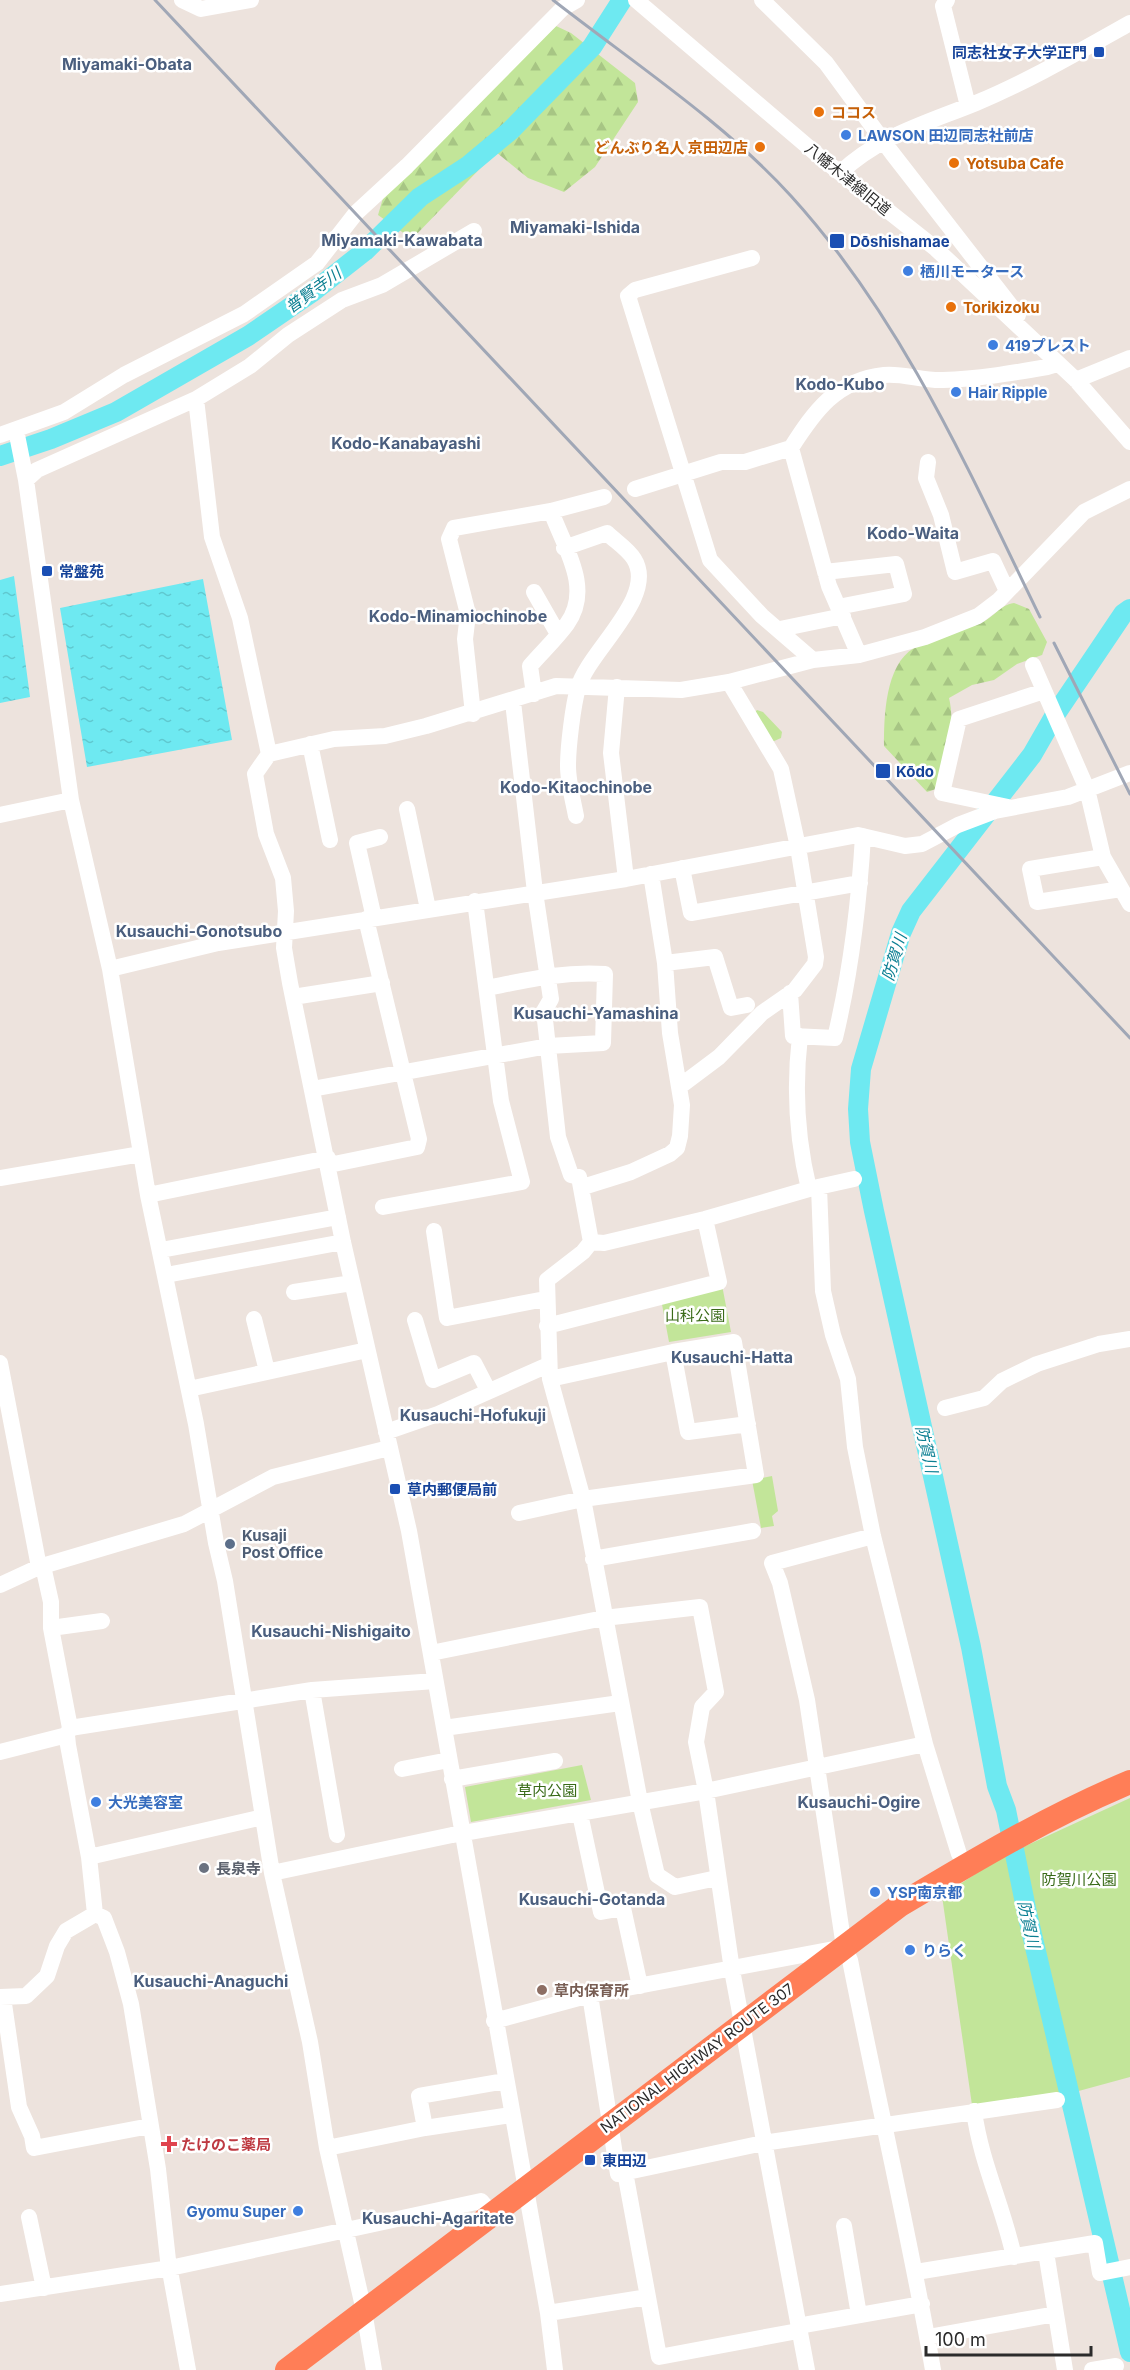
<svg xmlns="http://www.w3.org/2000/svg" width="1130" height="2370" viewBox="0 0 1130 2370" font-family="Inter,'Noto Sans JP',sans-serif">
<style>
.green{fill:#c2e599}
.forest{fill:url(#forest-firs)}
.water{fill:url(#water-ripples)}
.lines{fill:none;stroke-linecap:round;stroke-linejoin:round}
.river{stroke:#6ee9f1;stroke-width:20}
.minor{stroke:#fff;stroke-width:16}
.highway{stroke:#ff7e57;stroke-width:24}
.rail{stroke:#a0a7b6;stroke-width:3}
.transit-dot{fill:#1a4fb4;stroke:#fff;stroke-width:2}
.food-dot{fill:#e8710a;stroke:#fff;stroke-width:2}
.shop-dot{fill:#3f7fe0;stroke:#fff;stroke-width:2}
.service-dot{fill:#5c6f8a;stroke:#fff;stroke-width:2}
.worship-dot{fill:#6b7280;stroke:#fff;stroke-width:2}
.education-dot{fill:#8d6e63;stroke:#fff;stroke-width:2}
.health-dot{fill:#e0444e;stroke:#fff;stroke-width:2}
.labels{text-anchor:middle;dominant-baseline:central;stroke-width:5;stroke-linejoin:round;paint-order:stroke}
.transit-label{font-size:15px;font-weight:bold;fill:#164399;stroke:#fff;text-anchor:start}
.food-label{font-size:15px;font-weight:bold;fill:#c56008;stroke:#fff;text-anchor:start}
.shop-label{font-size:15px;font-weight:bold;fill:#366cbe;stroke:#fff;text-anchor:start}
.street-label{font-size:15px;fill:#2b2b2b;stroke:#fff}
.park-label{font-size:15px;fill:#3a6b19;stroke:#fff}
.service-label{font-size:15px;font-weight:bold;fill:#4e5e75;stroke:#fff;text-anchor:start}
.worship-label{font-size:15px;font-weight:bold;fill:#5b616d;stroke:#fff;text-anchor:start}
.education-label{font-size:15px;font-weight:bold;fill:#785e54;stroke:#fff;text-anchor:start}
.health-label{font-size:15px;font-weight:bold;fill:#be3a42;stroke:#fff;text-anchor:start}
.neighbourhood-label{font-size:16px;font-weight:bold;fill:#4a5e7e;stroke:#fff}
.water-label{font-size:16px;font-style:italic;fill:#0b7f92;stroke:#fff}
</style>
<defs>
<pattern id="forest-firs" width="22" height="20" patternUnits="userSpaceOnUse" patternTransform="scale(1.5)"><rect width="22" height="20" fill="#c2e599"/><path d="M5 1l3.5 6h-7zM16 11l3.5 6h-7z" fill="#a7c584"/></pattern>
<pattern id="water-ripples" width="26" height="14" patternUnits="userSpaceOnUse" patternTransform="scale(1.5)"><rect width="26" height="14" fill="#6ee9f1"/><path d="M2 4q2-2 4 0t4 0M15 11q2-2 4 0t4 0" fill="none" stroke="#5fc8cf"/></pattern>
</defs>
<rect width="100%" height="100%" fill="#ede3dd"/>
<path class="green" d="M 757,710 L 763,712 L 782,732 L 781,738 L 772,742 L 754,713 Z
M 722,1285 L 731,1332 L 669,1342 L 661,1299 Z
M 772,1476 L 778,1511 L 772,1516 L 774,1526 L 761,1528 L 752,1480 Z
M 582,1765 L 591,1800 L 471,1822 L 465,1787 Z
M 1130,1798 L 1130,2077 L 1075,2092 L 1019,1849 Z
M 1010,1854 L 1065,2092 L 972,2105 L 942,1896 L 998,1859 Z"/>
<path class="forest" d="M 556,26 L 571,33 L 635,83 L 638,102 L 595,167 L 564,192 L 528,178 L 496,152 L 412,239 L 378,215 L 386,188 Z
M 1014,603 L 1029,609 L 1047,642 L 1042,655 L 1017,664 L 994,680 L 972,685 L 949,698 C 956,726 946,762 936,789 L 927,792 L 884,746 C 884,717 885,665 914,648 C 934,637 959,631 980,623 C 994,618 999,605 1014,603 Z"/>
<path class="water" d="M 14,576 L 30,697 L 0,703 L 0,580 Z
M 203,579 L 232,740 L 87,767 L 60,608 Z"/>
<g class="lines">
<path class="river" d="M 0,456 L 51,439 L 116,412 L 248,336 L 314,291 L 365,251 L 420,197 L 469,165 L 511,130 L 592,47 L 622,0
M 1130,609 L 1123,614 L 1055,715 L 1032,755 L 911,911 L 901,933 L 861,1069 L 858,1109 L 860,1142 L 874,1211 L 971,1647 L 997,1786 L 1006,1810 L 1027,1913 L 1130,2352"/>
<path class="minor" d="M 182,0 L 201,9 L 251,0
M 636,0 L 820,157 L 935,248 L 1076,380 L 1130,442
M 762,0 L 826,63 L 892,153 L 1018,315
M 947,0 L 943,6 L 968,106
M 840,173 C 879,136 927,123 976,103 C 1029,81 1080,51 1130,23
M 752,258 L 635,290 L 628,296 L 710,560 L 762,616 L 813,660
M 1076,380 L 1130,358
M 196,399 L 212,537 L 240,618 L 269,754
M 16,430 L 26,480 L 71,800 L 110,969 L 148,1195 L 196,1424 L 216,1543 L 225,1581 L 272,1873 L 310,2042 L 327,2148 L 364,2311 L 374,2370
M 0,435 L 64,412 L 124,375 L 244,314 L 317,263 L 356,213 L 407,166 L 563,8 L 577,0
M 791,448 L 829,586 L 859,655
M 928,462 L 926,478 L 941,515 L 955,572 L 993,561 L 1007,591
M 26,480 L 37,470 L 196,399 L 250,366 L 288,335 L 342,300 L 382,285 L 474,231
M 635,489 L 721,462 L 745,462 L 791,448 C 814,412 836,380 884,375 C 903,373 923,381 943,380 C 978,379 1013,373 1047,367 L 1057,364
M 564,548 L 607,533 C 615,541 628,549 634,559 C 658,597 588,651 578,688 C 573,705 568,747 568,766 C 568,782 573,800 576,816
M 825,572 L 896,564 L 904,594 L 838,607
M 534,592 L 558,634
M 780,629 L 843,616
M 1033,665 L 1087,789 L 1103,857 L 1130,904
M 617,687 L 611,753 L 626,879
M 534,694 L 530,666 C 542,652 556,639 567,624 C 593,588 564,547 551,511
M 513,702 L 535,892 L 551,999 L 544,1011 L 558,1137 L 571,1175 L 579,1177 L 591,1242 L 583,1252 L 547,1280 L 550,1379 L 583,1499 L 640,1802 L 657,1875 L 675,1887 L 717,1878
M 473,714 L 465,639 L 468,614 L 449,539 L 454,528 L 551,511 L 604,497
M 310,744 L 330,840
M 1008,807 L 942,793 L 959,719 L 1044,691
M 407,809 L 428,909
M 0,815 L 71,800
M 1103,857 L 1030,869 L 1037,902 L 1121,889
M 682,868 L 691,913 L 860,883
M 374,918 L 357,843 L 380,837
M 665,963 L 715,957 L 731,1008 L 747,1005
M 110,969 L 218,943 L 626,879 L 858,835 L 905,846 L 922,844 L 958,825 L 995,811 L 1068,797 L 1130,773
M 790,993 L 793,1036 L 835,1038 C 851,971 859,905 863,836
M 293,997 L 382,983
M 800,1036 C 794,1087 797,1140 809,1189 L 854,1179
M 679,1087 L 719,1057 L 762,1013 L 795,990 L 815,964 L 816,957 L 798,847 L 781,769 L 729,682
M 312,1089 L 548,1046 L 603,1043 L 605,974 C 564,971 527,980 487,988
M 329,1165 L 417,1147 L 419,1139 L 366,919
M 0,1178 L 141,1154
M 583,1187 L 631,1172 L 670,1154 L 677,1148 L 680,1136 L 682,1105 L 670,1033 L 665,963 L 651,874
M 148,1195 L 328,1158
M 383,1207 L 522,1182 L 501,1101 L 475,901
M 434,1231 L 447,1318 L 545,1299
M 591,1242 L 604,1243 L 705,1219 L 809,1189
M 161,1250 L 338,1217
M 166,1275 L 343,1242
M 294,1292 L 352,1283
M 254,1319 L 267,1371
M 415,1320 L 433,1380 L 474,1363 L 488,1390
M 547,1326 L 719,1282 L 705,1219
M 673,1352 L 688,1432 L 748,1424
M 0,1363 L 39,1567
M 189,1389 L 367,1350
M 945,1408 L 984,1398 L 1002,1381 L 1037,1364 L 1099,1344 L 1130,1339
M 386,1432 L 438,1414 L 548,1365
M 519,1513 L 583,1499 L 756,1475 L 734,1342 L 673,1352 L 550,1379
M 873,1536 L 772,1563 L 780,1583 L 807,1700 L 844,1947 L 850,1960 C 877,2097 909,2233 933,2370
M 593,1559 L 753,1531
M 43,1566 L 51,1602 L 51,1628 L 70,1728 L 67,1735 L 68,1745 L 89,1857 L 95,1914
M 0,1585 L 39,1567 L 184,1524 L 273,1477 L 389,1448
M 51,1628 L 102,1621
M 431,1653 L 604,1618 L 700,1607 L 716,1692 L 702,1707 L 696,1742 L 706,1791 L 732,1970 L 807,2370
M 312,1690 L 337,1835
M 70,1728 L 312,1690 L 435,1681
M 444,1728 L 620,1703
M 925,1744 L 959,1854
M 0,1752 L 67,1735
M 402,1769 L 449,1760
M 452,1779 L 555,1761
M 580,1814 L 601,1912 L 623,1908 L 640,1986
M 89,1857 L 263,1817
M 272,1873 L 452,1835 L 706,1791 L 925,1744 L 873,1536 L 855,1447 L 848,1379 L 833,1335 L 823,1291 L 819,1187
M 590,1995 L 618,2174 L 763,2143 L 1057,2100
M 0,1997 L 26,1996 L 47,1976 L 57,1946 L 66,1931 L 95,1914 L 104,1918 L 117,1952 L 131,2004 L 158,2169 L 168,2260 L 188,2370
M 3,1997 L 19,2107 L 32,2136 L 34,2148 L 150,2126
M 494,2021 L 590,1995 L 839,1948
M 974,2111 C 981,2163 1003,2206 1014,2257
M 425,2128 L 419,2096 L 505,2081
M 327,2148 L 425,2128 L 511,2115
M 625,2172 L 659,2357 L 798,2331
M 29,2217 L 44,2288
M 844,2226 L 859,2315
M 1046,2252 L 1065,2370
M 916,2272 L 1095,2243 L 1100,2273 L 1130,2267
M 0,2294 L 170,2268 L 481,2201 L 492,2214
M 548,2313 L 648,2297
M 798,2326 L 922,2304
M 928,2337 L 1056,2314
M 555,2370 L 548,2313 L 409,1531 L 343,1242 L 290,983 L 284,948 L 286,911 L 283,878 L 266,834 L 255,774 L 269,754 L 334,739 L 385,736 L 426,726 L 556,686 L 681,690 L 729,682 L 813,660 L 859,655 L 925,637 L 978,616 L 999,600 L 1084,512 L 1130,489
M 1092,2370 L 1116,2366"/>
<path class="highway" d="M 287,2370 L 900,1905 C 975,1860 1049,1816 1130,1782"/>
<path class="rail" d="M 155,0 L 1130,1038
M 553,0 C 631,61 725,123 791,196 C 902,318 969,471 1040,617
M 1054,643 L 1130,794"/>
</g>
<g class="transit-dot">
<rect x="1093" y="46" width="12" height="12" rx="3"/>
<rect x="829" y="233" width="16" height="16" rx="3"/>
<rect x="41" y="565" width="12" height="12" rx="3"/>
<rect x="875" y="763" width="16" height="16" rx="3"/>
<rect x="389" y="1483" width="12" height="12" rx="3"/>
<rect x="584" y="2154" width="12" height="12" rx="3"/>
</g>
<g class="food-dot">
<circle cx="819" cy="112" r="6"/>
<circle cx="760" cy="147" r="6"/>
<circle cx="954" cy="163" r="6"/>
<circle cx="951" cy="307" r="6"/>
</g>
<g class="shop-dot">
<circle cx="846" cy="135" r="6"/>
<circle cx="908" cy="271" r="6"/>
<circle cx="993" cy="345" r="6"/>
<circle cx="956" cy="392" r="6"/>
<circle cx="96" cy="1802" r="6"/>
<circle cx="875" cy="1892" r="6"/>
<circle cx="910" cy="1950" r="6"/>
<circle cx="298" cy="2211" r="6"/>
</g>
<circle class="service-dot" cx="230" cy="1544" r="6"/>
<circle class="worship-dot" cx="204" cy="1868" r="6"/>
<circle class="education-dot" cx="542" cy="1990" r="6"/>
<path class="health-dot" d="M166 2135h6v6h6v6h-6v6h-6v-6h-6v-6h6z"/>
<g class="labels">
<g class="transit-label">
<text x="1087" y="52" text-anchor="end">同志社女子大学正門</text>
<text x="850" y="241">Dōshishamae</text>
<text x="59" y="571">常盤苑</text>
<text x="896" y="771">Kōdo</text>
<text x="407" y="1489">草内郵便局前</text>
<text x="602" y="2160">東田辺</text>
</g>
<g class="food-label">
<text x="831" y="112">ココス</text>
<text x="748" y="147" text-anchor="end">どんぶり名人 京田辺店</text>
<text x="966" y="163">Yotsuba Cafe</text>
<text x="963" y="307">Torikizoku</text>
</g>
<g class="shop-label">
<text x="858" y="135">LAWSON 田辺同志社前店</text>
<text x="920" y="271">栖川モータース</text>
<text x="1005" y="345">419プレスト</text>
<text x="968" y="392">Hair Ripple</text>
<text x="108" y="1802">大光美容室</text>
<text x="887" y="1892">YSP南京都</text>
<text x="922" y="1950">りらく</text>
<text x="286" y="2211" text-anchor="end">Gyomu Super</text>
</g>
<g class="street-label">
<text transform="translate(848 179) rotate(39)">八幡木津線旧道</text>
<text transform="translate(697 2058) rotate(-37)">NATIONAL HIGHWAY ROUTE 307</text>
</g>
<g class="park-label">
<text x="695" y="1315">山科公園</text>
<text x="547" y="1790">草内公園</text>
<text x="1079" y="1879">防賀川公園</text>
</g>
<g class="service-label">
<text x="242" y="1535">Kusaji<tspan x="242" dy="17">Post Office</tspan></text>
</g>
<g class="worship-label">
<text x="216" y="1868">長泉寺</text>
</g>
<g class="education-label">
<text x="554" y="1990">草内保育所</text>
</g>
<g class="health-label">
<text x="181" y="2144">たけのこ薬局</text>
</g>
<g class="neighbourhood-label">
<text x="127" y="64">Miyamaki-Obata</text>
<text x="575" y="227">Miyamaki-Ishida</text>
<text x="402" y="240">Miyamaki-Kawabata</text>
<text x="840" y="384">Kodo-Kubo</text>
<text x="406" y="443">Kodo-Kanabayashi</text>
<text x="913" y="533">Kodo-Waita</text>
<text x="458" y="616">Kodo-Minamiochinobe</text>
<text x="576" y="787">Kodo-Kitaochinobe</text>
<text x="199" y="931">Kusauchi-Gonotsubo</text>
<text x="596" y="1013">Kusauchi-Yamashina</text>
<text x="732" y="1357">Kusauchi-Hatta</text>
<text x="473" y="1415">Kusauchi-Hofukuji</text>
<text x="331" y="1631">Kusauchi-Nishigaito</text>
<text x="859" y="1802">Kusauchi-Ogire</text>
<text x="592" y="1899">Kusauchi-Gotanda</text>
<text x="211" y="1981">Kusauchi-Anaguchi</text>
<text x="438" y="2218">Kusauchi-Agaritate</text>
</g>
<g class="water-label">
<text transform="translate(313 290) rotate(-36)">普賢寺川</text>
<text transform="translate(894 957) rotate(-73)">防賀川</text>
<text transform="translate(927 1449) rotate(77)">防賀川</text>
<text transform="translate(1029 1924) rotate(77)">防賀川</text>
</g>
</g>
<path d="M926 2346v9h165v-9" fill="none" stroke="#2b2b2b" stroke-width="3"/>
<text x="935" y="2346" font-size="18" fill="#2b2b2b" stroke="#ffffff" stroke-width="4.5" paint-order="stroke">100 m</text>
</svg>
